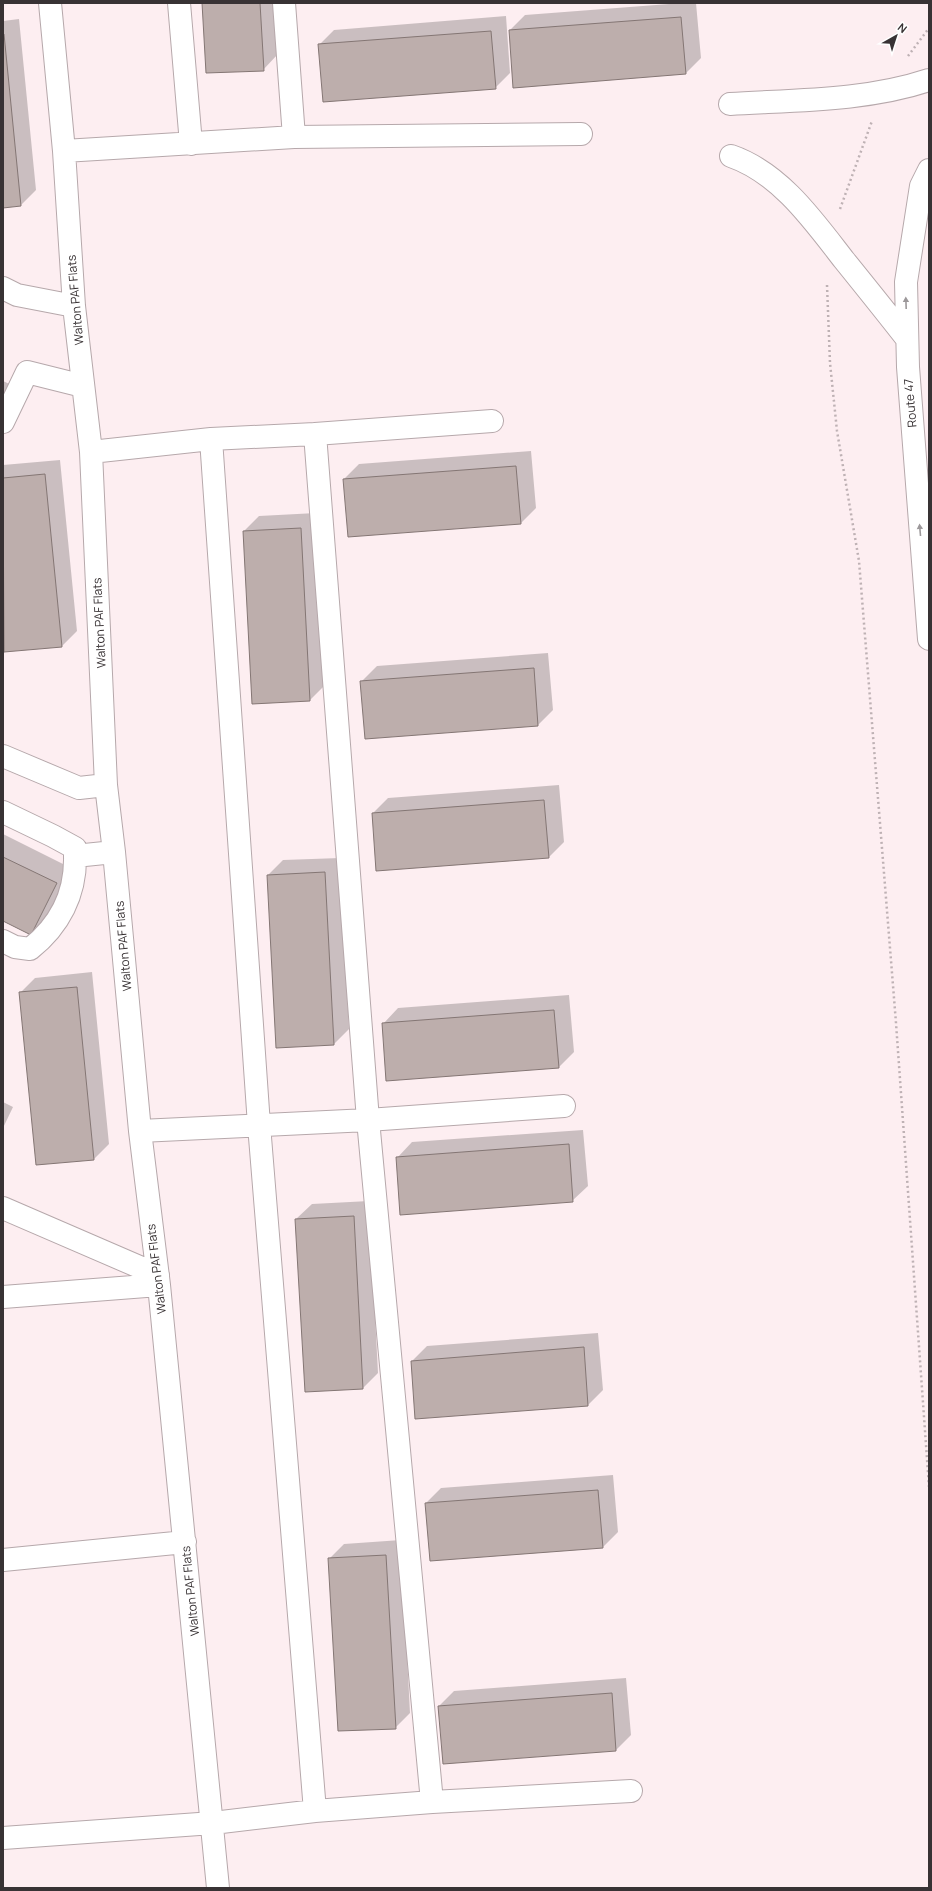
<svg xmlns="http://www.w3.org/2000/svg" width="932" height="1891" viewBox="0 0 932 1891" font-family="Manrope,sans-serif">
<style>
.shadow{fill:#0003}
.building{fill:#bdaeac;stroke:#847674}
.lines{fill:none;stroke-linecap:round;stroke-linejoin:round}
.minor-casing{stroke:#b6a8ab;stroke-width:24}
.path{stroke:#beb1b4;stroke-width:2.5;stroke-dasharray:2 3;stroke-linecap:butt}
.minor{stroke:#fff;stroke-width:22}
.oneway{fill:#9c989a}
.labels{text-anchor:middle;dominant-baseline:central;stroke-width:3;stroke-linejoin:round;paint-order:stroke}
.street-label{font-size:12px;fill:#383234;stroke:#fff}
</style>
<rect width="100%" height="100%" fill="#fdeef1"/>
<path class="shadow" d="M 203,3 L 275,3 L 278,54 L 263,70 Z
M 682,3 L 696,3 L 701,58 L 686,73 L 510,30 L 525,15 Z
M 506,16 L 510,73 L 495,88 L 319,45 L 334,30 Z
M 19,19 L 36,190 L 21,205 L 3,207 L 3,21 Z
M 3,381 L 18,388 L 3,419 Z
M 531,451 L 536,508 L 521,523 L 344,479 L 359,464 Z
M 60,460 L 77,631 L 62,646 L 5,651 L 3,656 L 3,465 Z
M 316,513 L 325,685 L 310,700 L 244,531 L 259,516 Z
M 548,653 L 553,710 L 538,725 L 366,738 L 361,682 L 377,666 Z
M 559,785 L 564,842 L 549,857 L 377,870 L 373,813 L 388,798 Z
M 3,834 L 71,868 L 46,919 L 31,934 L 3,920 Z
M 340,858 L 349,1029 L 334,1044 L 268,875 L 283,860 Z
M 92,972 L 109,1144 L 94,1159 L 20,993 L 35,978 Z
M 569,995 L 574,1052 L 559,1067 L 387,1080 L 383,1024 L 398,1008 Z
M 3,1102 L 13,1107 L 3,1128 Z
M 583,1130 L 588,1186 L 572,1201 L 397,1158 L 412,1142 Z
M 369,1201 L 378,1373 L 363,1388 L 296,1219 L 312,1204 Z
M 598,1333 L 603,1390 L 588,1405 L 416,1418 L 412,1361 L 427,1346 Z
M 613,1475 L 618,1532 L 603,1547 L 426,1503 L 441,1488 Z
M 401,1540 L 410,1713 L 395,1728 L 329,1559 L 344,1544 Z
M 626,1678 L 631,1735 L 616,1750 L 439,1706 L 454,1691 Z"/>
<path class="building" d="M 202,3 L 260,3 L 264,71 L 206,73 Z
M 681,17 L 686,74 L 513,88 L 509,30 Z
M 491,31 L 496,89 L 323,102 L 318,44 Z
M 3,34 L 4,34 L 21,206 L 3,208 Z
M 516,466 L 521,524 L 348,537 L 343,479 Z
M 45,474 L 62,647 L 4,652 L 3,478 Z
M 301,528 L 310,701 L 252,704 L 243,531 Z
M 534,668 L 538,726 L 365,739 L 360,681 Z
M 544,800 L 549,858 L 376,871 L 372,813 Z
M 3,857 L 57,883 L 31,935 L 3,921 Z
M 325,872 L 334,1045 L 276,1048 L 267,875 Z
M 77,987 L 94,1160 L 36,1165 L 19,992 Z
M 554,1010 L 559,1068 L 386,1081 L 382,1023 Z
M 569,1144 L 573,1202 L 400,1215 L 396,1157 Z
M 354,1216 L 363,1389 L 305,1392 L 295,1219 Z
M 584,1347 L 588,1406 L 415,1419 L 411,1361 Z
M 598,1490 L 603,1548 L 430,1561 L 425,1503 Z
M 386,1555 L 396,1729 L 338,1731 L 328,1558 Z
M 612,1693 L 616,1751 L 443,1764 L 438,1706 Z"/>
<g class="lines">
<g class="minor-casing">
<path id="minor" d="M 50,3 L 64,151 L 74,306 L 91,452 L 106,785 L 114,852 L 140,1131 L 159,1285 L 218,1888
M 179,3 L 191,144
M 284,3 L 294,137
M 730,104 C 796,100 866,101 929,80
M 64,151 L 294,137 L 581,134
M 731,156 C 780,173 813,220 844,260 C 865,286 886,312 907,339
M 929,170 L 921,186 L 906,282 L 908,367 L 929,639
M 3,288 L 17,295 L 74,306
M 3,422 L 27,372 L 83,386
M 315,434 L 368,1120 L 432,1802
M 211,439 L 259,1125 L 315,1811
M 91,452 L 211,439 L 315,434 L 492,421
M 3,756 L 79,788 L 106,785
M 3,812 L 53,836 L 75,848 L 75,856 L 114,852
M 3,941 L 15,947 L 30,949 C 59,926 76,894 75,856
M 140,1131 L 368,1120 L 564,1106
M 3,1208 L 158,1275
M 3,1297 L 159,1285
M 3,1560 L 185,1542
M 3,1838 L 213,1823 L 315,1811 L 432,1802 L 631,1791"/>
</g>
<path class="path" d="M 908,56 L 929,28
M 840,209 L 872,121
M 827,285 L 830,363 L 837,431 L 859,561 L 896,1023 L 929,1487"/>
<use href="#minor" class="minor"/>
</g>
<defs><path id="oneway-solid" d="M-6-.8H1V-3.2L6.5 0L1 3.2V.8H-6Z"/></defs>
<g class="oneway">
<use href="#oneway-solid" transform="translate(906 303) rotate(-92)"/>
<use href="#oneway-solid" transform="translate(920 530) rotate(-95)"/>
</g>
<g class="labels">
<g class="street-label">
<text transform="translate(75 300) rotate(-95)">Walton PAF Flats</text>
<text transform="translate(910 403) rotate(-95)">Route 47</text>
<text transform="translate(99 623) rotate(-93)">Walton PAF Flats</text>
<text transform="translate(123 946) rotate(-95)">Walton PAF Flats</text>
<text transform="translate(156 1269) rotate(-97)">Walton PAF Flats</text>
<text transform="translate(190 1591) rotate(-96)">Walton PAF Flats</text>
</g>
</g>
<rect width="932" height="1891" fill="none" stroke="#383234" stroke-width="8"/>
<g transform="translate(896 36) rotate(39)" stroke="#ffffff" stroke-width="3" paint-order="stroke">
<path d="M0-3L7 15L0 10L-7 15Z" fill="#383234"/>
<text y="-6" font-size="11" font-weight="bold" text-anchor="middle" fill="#383234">N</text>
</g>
</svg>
